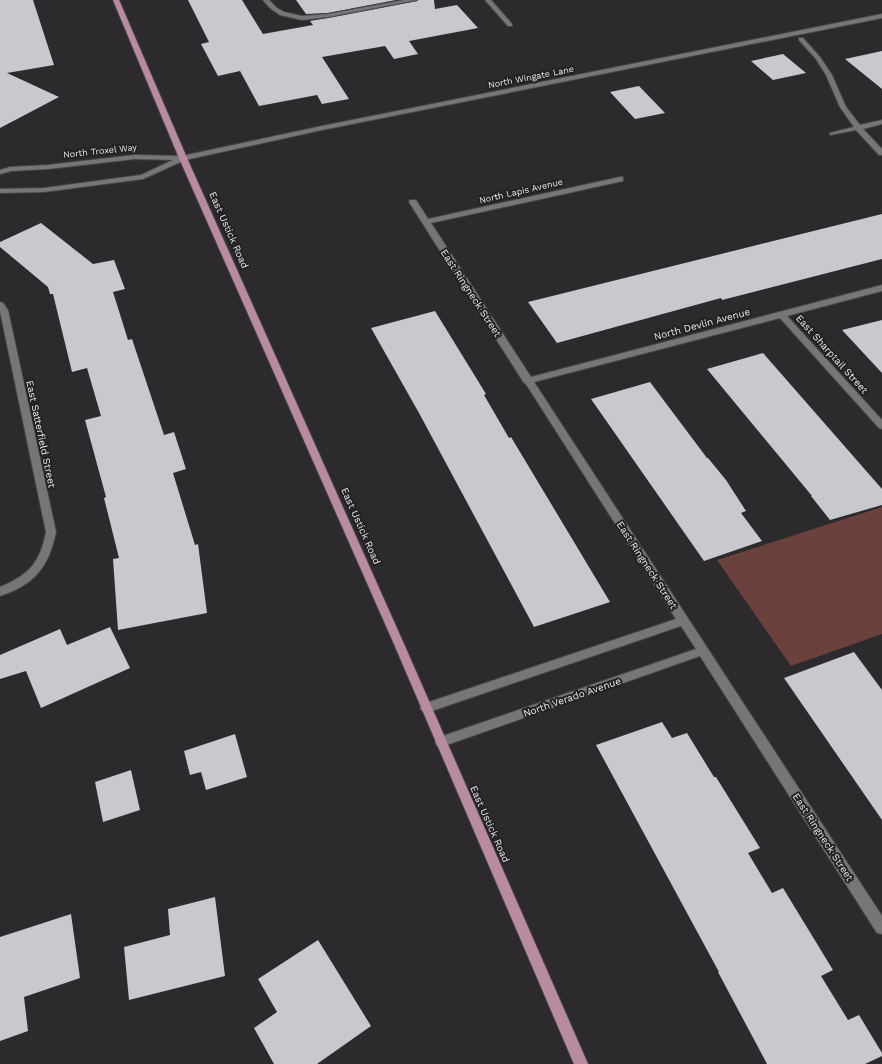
<svg xmlns="http://www.w3.org/2000/svg" width="882" height="1064" viewBox="0 0 882 1064" font-family="'Work Sans',sans-serif">
<style>
.green{fill:#6b413d}
.building{fill:#c8c8cd}
.lines{fill:none;stroke-linecap:round;stroke-linejoin:round}
.minor-casing{stroke:#484649;stroke-width:2}
.major-casing{stroke:#484649;stroke-width:2}
.minor{fill:#787579;fill-rule:evenodd}
.major{fill:#b88b9e;fill-rule:evenodd}
.labels{text-anchor:middle;dominant-baseline:central;stroke-width:4;stroke-linejoin:round;paint-order:stroke}
.far-street-label{font-size:9px;fill:#ebe9eb;stroke:#232124}
.street-label{font-size:10px;fill:#ebe9eb;stroke:#232124}
</style>
<rect width="100%" height="100%" fill="#2d2a2e"/>
<path class="green" d="M 882,507 L 882,634 L 791,666 L 717,560 Z"/>
<path class="building" d="M 0,0 L 33,0 L 54,65 L 7,73 L 59,97 L 0,128 Z
M 188,0 L 242,0 L 263,34 L 313,25 L 310,21 L 328,18 L 417,1 L 418,0 L 434,0 L 435,9 L 457,5 L 478,28 L 409,41 L 418,54 L 394,59 L 385,46 L 322,57 L 349,99 L 322,104 L 317,95 L 259,106 L 240,71 L 218,76 L 201,44 L 209,42 Z
M 296,0 L 396,0 L 328,13 L 306,14 Z
M 882,51 L 882,89 L 845,59 Z
M 783,54 L 806,73 L 773,80 L 751,61 Z
M 639,86 L 665,113 L 635,119 L 610,92 Z
M 882,214 L 882,259 L 722,300 L 721,298 L 557,343 L 528,302 Z
M 41,223 L 93,264 L 114,260 L 125,289 L 113,292 L 128,340 L 132,339 L 164,435 L 174,432 L 186,469 L 173,473 L 195,545 L 198,544 L 207,613 L 118,630 L 113,559 L 119,558 L 104,498 L 106,497 L 85,420 L 101,416 L 87,368 L 72,372 L 53,294 L 50,294 L 48,287 L 0,247 L 0,242 Z
M 435,311 L 486,394 L 484,395 L 509,438 L 511,437 L 610,602 L 534,627 L 419,413 L 371,328 Z
M 882,320 L 882,373 L 842,330 Z
M 763,353 L 882,489 L 882,505 L 830,520 L 811,496 L 812,496 L 707,369 Z
M 650,382 L 707,458 L 708,458 L 726,480 L 746,511 L 741,513 L 762,541 L 704,561 L 591,399 Z
M 110,627 L 130,668 L 41,708 L 26,671 L 0,679 L 0,655 L 60,629 L 67,645 Z
M 854,652 L 882,690 L 882,820 L 784,678 Z
M 662,722 L 672,738 L 687,733 L 714,777 L 716,777 L 760,848 L 748,853 L 772,893 L 783,888 L 833,970 L 821,976 L 848,1020 L 859,1015 L 882,1053 L 882,1056 L 865,1064 L 767,1064 L 718,972 L 719,972 L 596,745 Z
M 235,734 L 247,777 L 206,790 L 201,772 L 190,775 L 184,751 Z
M 131,770 L 140,810 L 103,822 L 95,782 Z
M 215,897 L 225,976 L 129,1000 L 124,947 L 170,935 L 168,909 Z
M 71,914 L 80,978 L 24,997 L 28,1031 L 0,1041 L 0,937 Z
M 318,940 L 371,1026 L 317,1064 L 274,1064 L 254,1028 L 277,1012 L 258,979 Z"/>
<g class="lines">
<g class="minor-casing">
<path id="minor" d="M 263,0 L 269,0 L 277,8 L 284,12 L 302,16 L 328,14 L 404,0 L 417,0 L 328,17 L 302,20 L 280,15 L 270,8 Z
M 485,0 L 491,0 L 512,24 L 512,26 L 508,26 Z
M 882,14 L 882,18 L 322,130 L 185,160 L 143,179 L 44,192 L 0,193 L 0,189 L 44,188 L 141,175 L 173,160 L 135,159 L 48,169 L 11,171 L 0,174 L 0,170 L 10,167 L 48,165 L 135,155 L 182,156 L 322,126 Z
M 799,38 L 803,38 L 820,57 L 832,75 L 846,107 L 860,125 L 882,120 L 882,124 L 863,129 L 882,149 L 882,155 L 879,155 L 856,130 L 830,135 L 830,133 L 854,127 L 840,107 L 826,75 L 816,59 L 799,40 Z
M 620,177 L 623,177 L 623,181 L 431,223 L 531,377 L 882,285 L 882,291 L 787,316 L 882,420 L 882,429 L 879,428 L 780,318 L 534,382 L 882,916 L 882,934 L 877,933 L 700,656 L 441,747 L 437,746 L 435,742 L 437,738 L 696,649 L 681,626 L 426,713 L 422,711 L 420,708 L 422,705 L 426,703 L 676,619 L 526,384 L 524,383 L 409,202 L 410,200 L 416,200 L 428,219 Z
M 0,302 L 3,303 L 8,310 L 56,532 C 49,567 34,585 0,596 L 0,587 C 29,575 40,563 46,532 L 0,311 Z"/>
</g>
<g class="major-casing">
<path id="major" d="M 113,0 L 119,0 L 187,158 L 404,644 L 588,1064 L 574,1064 L 394,644 L 179,158 Z"/>
</g>
<use href="#minor" class="minor"/>
<use href="#major" class="major"/>
</g>
<g class="labels">
<g class="far-street-label">
<text transform="translate(531 77) rotate(-11)">North Wingate Lane</text>
<text transform="translate(100 151) rotate(-6)">North Troxel Way</text>
<text transform="translate(521 191) rotate(-13)">North Lapis Avenue</text>
</g>
<g class="street-label">
<text transform="translate(229 230) rotate(66)">East Ustick Road</text>
<text transform="translate(471 293) rotate(57)">East Ringneck Street</text>
<text transform="translate(702 324) rotate(-15)">North Devlin Avenue</text>
<text transform="translate(832 354) rotate(48)">East Sharptail Street</text>
<text transform="translate(41 434) rotate(78)">East Satterfield Street</text>
<text transform="translate(361 526) rotate(66)">East Ustick Road</text>
<text transform="translate(647 565) rotate(57)">East Ringneck Street</text>
<text transform="translate(572 697) rotate(-19)">North Verado Avenue</text>
<text transform="translate(490 824) rotate(66)">East Ustick Road</text>
<text transform="translate(823 837) rotate(57)">East Ringneck Street</text>
</g>
</g>
</svg>
